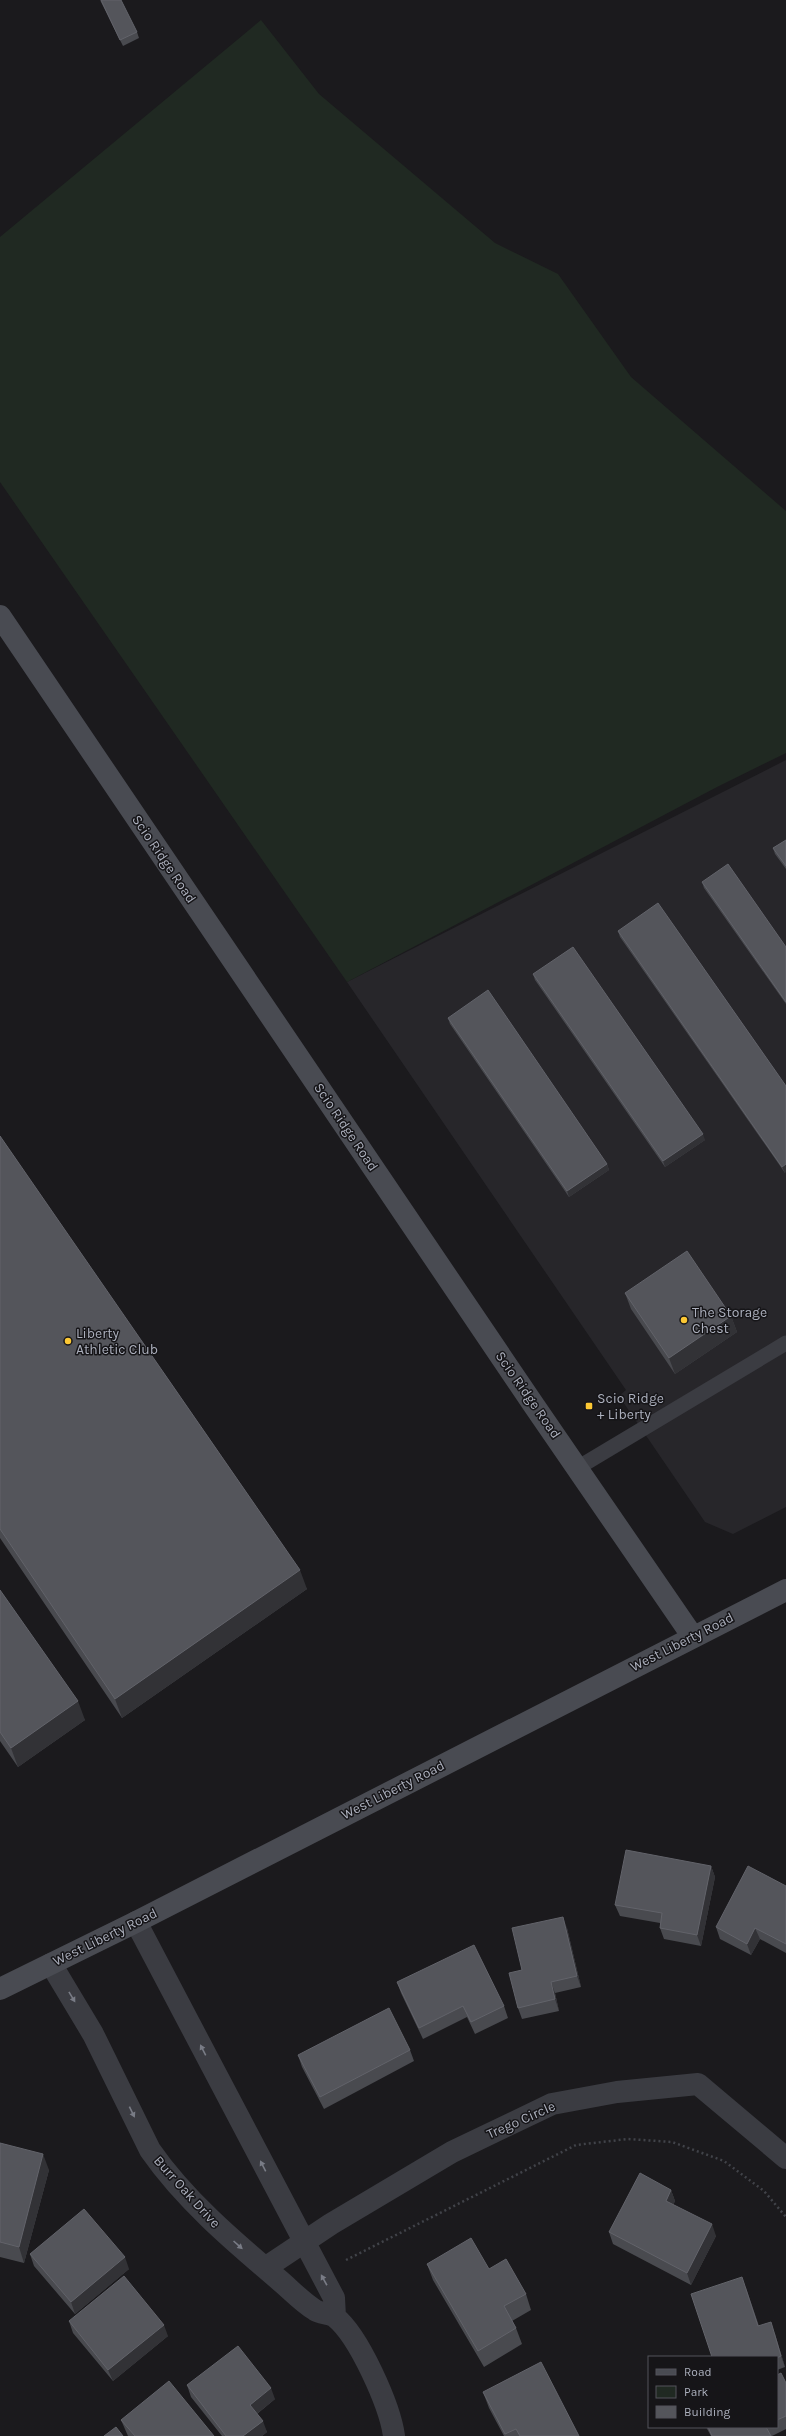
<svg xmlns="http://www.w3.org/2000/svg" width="786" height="2436" viewBox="0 0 786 2436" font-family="Karla,sans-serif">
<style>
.built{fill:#27262a}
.green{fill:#202922}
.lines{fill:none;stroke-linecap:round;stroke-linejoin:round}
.path{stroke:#414349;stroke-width:2.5;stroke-dasharray:2 3;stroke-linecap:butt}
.lane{stroke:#3b3c42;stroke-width:15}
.street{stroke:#3b3c42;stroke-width:22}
.secondary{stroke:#494b52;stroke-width:22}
.wall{fill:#494a4f}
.shaded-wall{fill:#323236}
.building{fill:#54555b;stroke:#62636a}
.oneway{fill:#797c86}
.poi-dot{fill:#fcc834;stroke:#161518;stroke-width:1.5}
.labels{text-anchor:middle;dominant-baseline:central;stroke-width:3;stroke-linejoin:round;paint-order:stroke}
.street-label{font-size:14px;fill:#acb0bd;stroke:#161518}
.poi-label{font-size:14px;fill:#acb0bd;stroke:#161518;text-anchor:start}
</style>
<rect width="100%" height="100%" fill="#1b1a1d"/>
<path class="built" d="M 786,760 L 786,1507 L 733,1534 L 705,1522 L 619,1396 L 626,1390 L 347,982 Z"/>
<path class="green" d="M 261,20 L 319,94 L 495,243 L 558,274 L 631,377 L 786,511 L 786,753 L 717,787 L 347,982 L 0,482 L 0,237 Z"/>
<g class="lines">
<path class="path" d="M 346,2260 L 576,2145 L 628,2139 L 672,2142 L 724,2161 L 764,2191 L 786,2217"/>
<path class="lane" d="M 579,1467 L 786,1343"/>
<path class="street" d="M 136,1922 L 334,2298 L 335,2317
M 51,1964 L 93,2034 L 150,2150 C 184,2199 232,2240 278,2279 C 290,2289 302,2302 315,2310 C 321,2314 330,2313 335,2317 C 359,2336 390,2406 394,2436
M 265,2268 L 331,2224 L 452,2152 L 552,2104 L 617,2092 L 698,2084 L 786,2158"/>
<path class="secondary" d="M 0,616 L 533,1404 L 693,1637
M 0,1989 L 136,1922 L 786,1590"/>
</g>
<path class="wall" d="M 100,0 L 137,32 L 139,38 L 123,46 Z
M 786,840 L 786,869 L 775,854 L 773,848 Z
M 702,882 L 786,947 L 786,1004 L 704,888 Z
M 618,931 L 786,1086 L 785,1173 L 620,937 Z
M 533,974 L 705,1140 L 665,1167 L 535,980 Z
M 448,1018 L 607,1164 L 609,1170 L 569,1197 L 450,1024 Z
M 0,1136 L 307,1589 L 122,1718 L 0,1538 Z
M 625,1293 L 731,1316 L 737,1332 L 675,1374 L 631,1309 Z
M 0,1590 L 85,1720 L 18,1767 L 0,1741 Z
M 711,1866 L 715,1877 L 701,1946 L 664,1939 L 660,1928 L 660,1923 L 620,1916 L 615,1905 Z
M 786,1886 L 786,1953 L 760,1939 L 751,1955 L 720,1939 L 716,1927 Z
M 567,1928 L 581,1987 L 555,1993 L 559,2011 L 522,2019 L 518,2008 L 522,1970 Z
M 397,1982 L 504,2006 L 508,2018 L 475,2034 L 467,2017 L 423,2039 L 401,1993 Z
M 410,2050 L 414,2061 L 324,2109 L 302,2067 L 298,2055 Z
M 0,2143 L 49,2170 L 24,2263 L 0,2257 Z
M 671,2190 L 675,2201 L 673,2205 L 716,2236 L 691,2285 L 613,2244 L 609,2232 Z
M 30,2254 L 129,2269 L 75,2314 L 34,2266 Z
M 427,2264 L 489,2269 L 526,2294 L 531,2310 L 512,2321 L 516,2328 L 522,2344 L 484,2367 L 433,2280 Z
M 746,2288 L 759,2326 L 775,2334 L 785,2367 L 777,2370 L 777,2357 L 712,2357 Z
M 69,2321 L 168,2336 L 113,2381 L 73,2333 Z
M 777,2375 L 786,2383 L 786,2429 L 772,2436 L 711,2436 L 706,2427 L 777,2427 Z
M 187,2385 L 275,2399 L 257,2414 L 267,2432 L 262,2436 L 222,2436 L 191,2397 Z
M 483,2392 L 579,2436 L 504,2436 L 489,2408 Z
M 121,2420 L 214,2436 L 128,2436 Z"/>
<path class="shaded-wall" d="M 703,1134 L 705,1140 L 665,1167 L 663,1161 Z
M 607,1164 L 609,1170 L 569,1197 L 567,1191 Z
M 786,1164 L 786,1172 L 785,1173 L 782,1167 Z
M 731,1316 L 737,1332 L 675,1374 L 669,1358 Z
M 300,1570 L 307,1589 L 122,1718 L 115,1699 Z
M 78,1701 L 85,1720 L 18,1767 L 11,1748 Z
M 711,1866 L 715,1877 L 701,1946 L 697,1935 Z
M 563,1917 L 567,1928 L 581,1987 L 577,1976 Z
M 755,1928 L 760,1939 L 751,1955 L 747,1944 Z
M 551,1982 L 555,1993 L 559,2011 L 555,1999 Z
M 43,2154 L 49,2170 L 24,2263 L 19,2247 Z
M 671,2190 L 675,2201 L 670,2212 L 666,2201 Z
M 712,2224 L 716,2236 L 691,2285 L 687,2273 Z
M 125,2257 L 129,2269 L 75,2314 L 71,2302 Z
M 742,2277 L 746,2288 L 762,2338 L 758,2326 Z
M 771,2322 L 775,2334 L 785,2367 L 781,2356 Z
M 164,2325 L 168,2336 L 113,2381 L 108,2370 Z
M 271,2388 L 275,2399 L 254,2416 L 250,2405 Z
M 263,2421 L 267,2432 L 262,2436 L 243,2436 Z"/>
<path class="building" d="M 101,0 L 121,0 L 137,32 L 120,40 Z
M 786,840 L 786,866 L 773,848 Z
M 728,864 L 786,947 L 786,1002 L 702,882 Z
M 658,903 L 786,1086 L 786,1164 L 782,1167 L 618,931 Z
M 573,947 L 703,1134 L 663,1161 L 533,974 Z
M 488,990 L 607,1164 L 567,1191 L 448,1018 Z
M 0,1136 L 300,1570 L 115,1699 L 0,1529 Z
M 687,1251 L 731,1316 L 669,1358 L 625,1293 Z
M 0,1590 L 78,1701 L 11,1748 L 0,1732 Z
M 626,1850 L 711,1866 L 697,1935 L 660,1928 L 662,1913 L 615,1905 Z
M 748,1866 L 786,1886 L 786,1944 L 755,1928 L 747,1944 L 716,1927 Z
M 563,1917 L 577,1976 L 551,1982 L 555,1999 L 518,2008 L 509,1973 L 522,1970 L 512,1928 Z
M 474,1945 L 504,2006 L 471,2022 L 463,2006 L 419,2028 L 397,1982 Z
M 389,2008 L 410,2050 L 320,2097 L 298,2055 Z
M 0,2143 L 43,2154 L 19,2247 L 0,2242 Z
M 640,2173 L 671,2190 L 666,2201 L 712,2224 L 687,2273 L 609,2232 Z
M 84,2209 L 125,2257 L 71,2302 L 30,2254 Z
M 471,2238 L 489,2269 L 506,2259 L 526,2294 L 504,2306 L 516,2328 L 478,2351 L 427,2264 Z
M 124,2276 L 164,2325 L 108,2370 L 69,2321 Z
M 742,2277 L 758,2326 L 771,2322 L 781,2356 L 777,2358 L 712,2357 L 691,2294 Z
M 238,2346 L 271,2388 L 250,2405 L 263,2421 L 243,2436 L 226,2436 L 187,2385 Z
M 541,2362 L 579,2436 L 520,2436 L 516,2429 L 505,2434 L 483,2392 Z
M 781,2373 L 786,2383 L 786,2416 L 777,2420 L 777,2375 Z
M 169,2381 L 214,2436 L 135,2436 L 121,2420 Z
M 116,2427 L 123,2436 L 104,2436 Z
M 708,2427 L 766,2427 L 771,2436 L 712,2436 Z"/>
<defs><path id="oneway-solid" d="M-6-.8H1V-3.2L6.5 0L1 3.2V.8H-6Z"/></defs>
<g class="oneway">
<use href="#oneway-solid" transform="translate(72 1997) rotate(59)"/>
<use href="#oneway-solid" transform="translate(203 2050) rotate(-117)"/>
<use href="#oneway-solid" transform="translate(132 2112) rotate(64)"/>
<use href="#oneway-solid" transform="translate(263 2166) rotate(-117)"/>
<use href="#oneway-solid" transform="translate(238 2245) rotate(42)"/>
<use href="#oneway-solid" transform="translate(324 2280) rotate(-119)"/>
</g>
<g class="poi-dot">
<circle cx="684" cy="1320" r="4"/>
<circle cx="68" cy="1341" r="4"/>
<rect x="585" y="1402" width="8" height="8" rx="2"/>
</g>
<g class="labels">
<g class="street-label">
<text transform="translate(164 859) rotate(56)">Scio Ridge Road</text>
<text transform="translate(346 1127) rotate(56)">Scio Ridge Road</text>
<text transform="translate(528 1395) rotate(55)">Scio Ridge Road</text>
<text transform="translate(682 1642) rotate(-27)">West Liberty Road</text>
<text transform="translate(393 1790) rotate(-27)">West Liberty Road</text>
<text transform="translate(105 1937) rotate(-26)">West Liberty Road</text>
<text transform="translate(521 2120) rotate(-24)">Trego Circle</text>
<text transform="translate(187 2192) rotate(48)">Burr Oak Drive</text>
</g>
<g class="poi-label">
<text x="692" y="1312">The Storage<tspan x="692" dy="16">Chest</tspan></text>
<text x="76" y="1333">Liberty<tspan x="76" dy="16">Athletic Club</tspan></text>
<text x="597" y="1398">Scio Ridge<tspan x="597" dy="16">+ Liberty</tspan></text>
</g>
</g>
<rect x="648" y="2356" width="130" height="72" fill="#161518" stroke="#52535a"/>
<rect x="656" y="2369" width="20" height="6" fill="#494b52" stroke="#52535a"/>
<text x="684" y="2376" font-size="12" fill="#acb0bd">Road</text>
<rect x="656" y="2386" width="20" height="12" fill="#202922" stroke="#52535a"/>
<text x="684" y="2396" font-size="12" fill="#acb0bd">Park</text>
<rect x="656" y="2406" width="20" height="12" fill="#54555b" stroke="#52535a"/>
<text x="684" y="2416" font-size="12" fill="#acb0bd">Building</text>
</svg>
